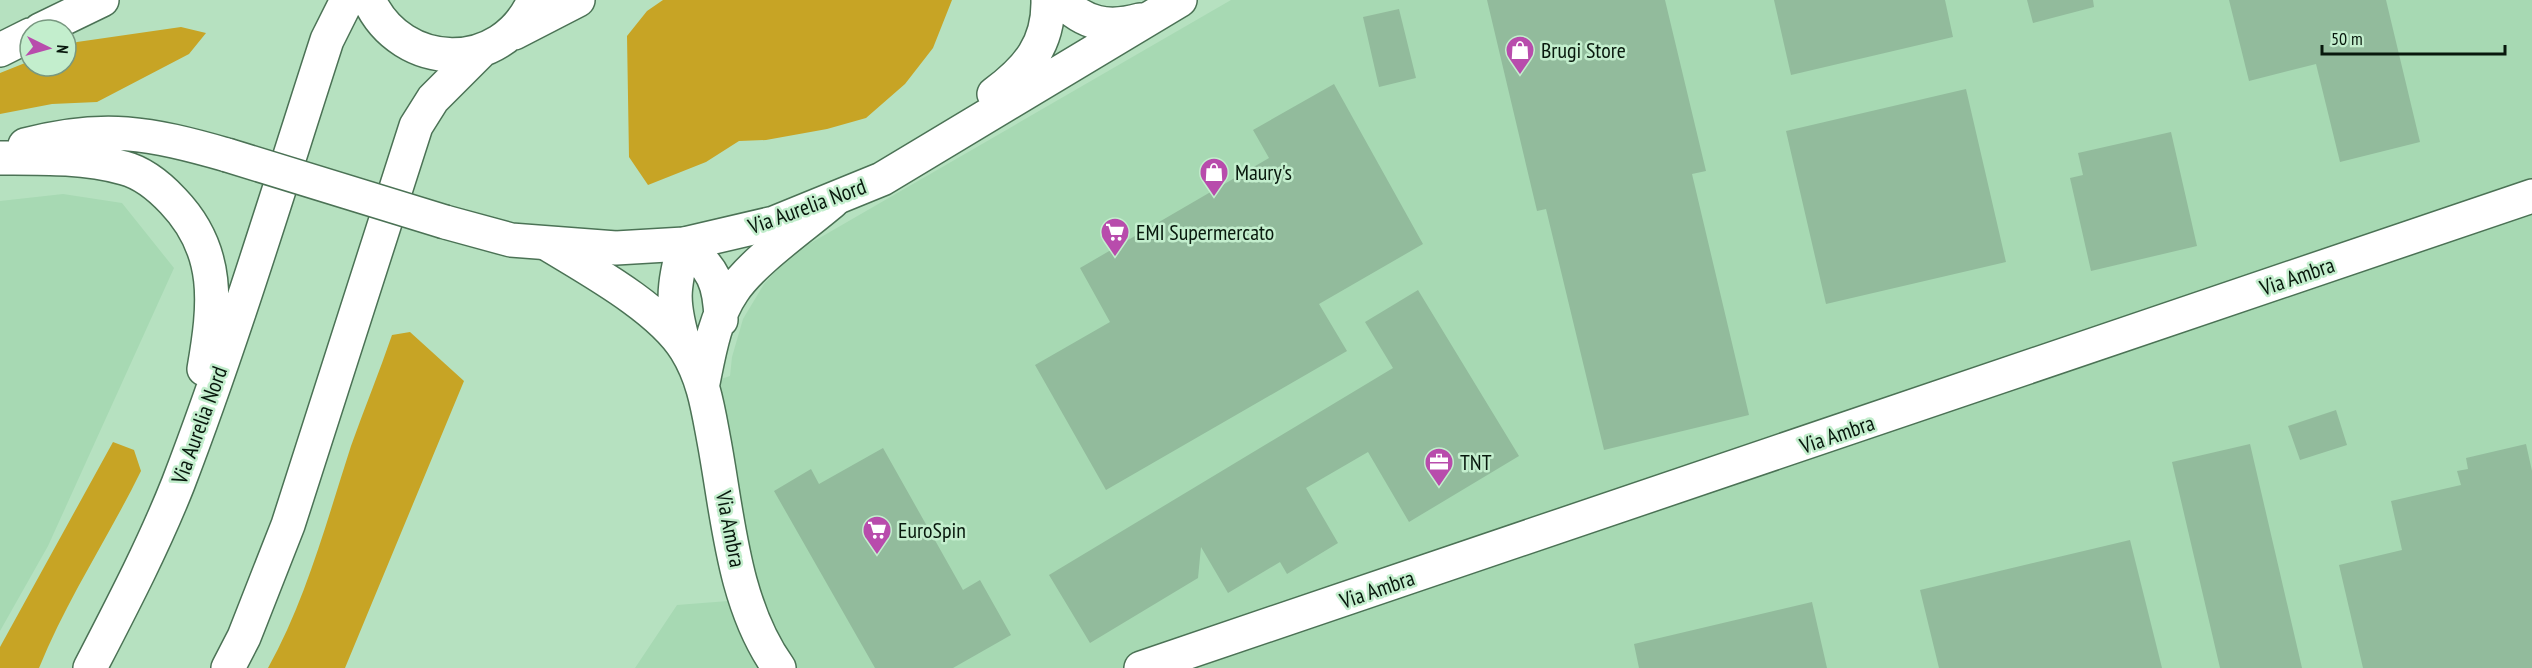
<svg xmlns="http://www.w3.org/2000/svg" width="2532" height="668" viewBox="0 0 2532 668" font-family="'PT Sans Narrow',sans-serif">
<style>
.built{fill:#a7d9b3}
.forest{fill:#c7a425}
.building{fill:#92bb9c}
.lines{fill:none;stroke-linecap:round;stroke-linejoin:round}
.minor-casing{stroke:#4b7255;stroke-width:36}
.major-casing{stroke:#4b7255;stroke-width:36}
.minor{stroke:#fff;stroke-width:33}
.major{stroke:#fff;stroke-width:33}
.major-bridge-casing{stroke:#4b7255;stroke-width:36;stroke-linecap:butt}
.major-bridge{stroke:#fff;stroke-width:33}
.labels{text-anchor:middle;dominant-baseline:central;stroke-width:5;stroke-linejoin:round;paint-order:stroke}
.poi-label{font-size:22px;fill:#08180d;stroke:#c3eecd;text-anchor:start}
.street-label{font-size:22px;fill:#08180d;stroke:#c3eecd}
</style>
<rect width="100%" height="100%" fill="#b6e1c0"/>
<path class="built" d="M 1231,0 L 2532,0 L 2532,668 L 635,668 L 677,605 L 728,601 L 687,390 L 730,376 L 732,357 L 743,319 L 764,284 L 778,269 L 809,244 Z
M 63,194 L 122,203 L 174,268 L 48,546 L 0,631 L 0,201 Z"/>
<path class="forest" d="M 663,0 L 952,0 L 933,48 L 905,84 L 866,118 L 827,129 L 766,140 L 739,141 L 706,162 L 648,185 L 629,157 L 627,36 L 647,11 Z
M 181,27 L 206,33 L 189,54 L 97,102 L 52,104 L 0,114 L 0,73 L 30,61 L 30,66 L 66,66 L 66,47 L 77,42 Z
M 410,332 L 464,381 L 345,668 L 268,668 C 306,600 327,520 351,446 C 364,409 379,373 392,335 Z
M 113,442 L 134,450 L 141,471 C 108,538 67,599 39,668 L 0,668 L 0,647 Z"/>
<path class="building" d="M 1487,0 L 1665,0 L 1706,171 L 1692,174 L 1749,415 L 1604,450 L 1546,209 L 1537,211 Z
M 1774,0 L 1945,0 L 1953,37 L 1791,75 Z
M 2027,0 L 2093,0 L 2094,7 L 2033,23 Z
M 2229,0 L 2386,0 L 2420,142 L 2340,162 L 2316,64 L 2249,81 Z
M 1399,9 L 1416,78 L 1379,87 L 1363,17 Z
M 1334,84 L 1423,244 L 1319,304 L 1347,351 L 1106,490 L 1035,365 L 1110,322 L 1080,268 L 1269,158 L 1253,130 Z
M 1966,89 L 2006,262 L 1826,304 L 1786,131 Z
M 2171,132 L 2197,246 L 2091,271 L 2070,178 L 2083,175 L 2078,153 Z
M 1418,290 L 1519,456 L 1409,522 L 1368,452 L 1306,488 L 1338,543 L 1287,574 L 1280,562 L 1228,593 L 1201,547 L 1198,578 L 1090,643 L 1049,575 L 1393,368 L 1365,322 Z
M 2336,410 L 2347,445 L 2300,460 L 2288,426 Z
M 2250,444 L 2302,668 L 2220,668 L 2172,462 Z
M 2526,444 L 2532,471 L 2532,668 L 2363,668 L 2339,565 L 2402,550 L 2391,501 L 2461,485 L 2457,471 L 2468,469 L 2466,458 Z
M 883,448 L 963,590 L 980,580 L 1011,635 L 953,668 L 875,668 L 774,491 L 811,469 L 819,484 Z
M 2130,540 L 2162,668 L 1939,668 L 1920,590 Z
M 1812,602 L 1827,668 L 1639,668 L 1634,644 Z"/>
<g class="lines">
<g class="minor-casing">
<path id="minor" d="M 549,245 C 590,270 661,309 686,350 C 704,379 708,409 714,441 C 728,516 733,604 779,668
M 685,348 C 671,301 673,290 684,244 C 713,268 720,282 721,320
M 703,383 C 709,353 715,317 733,291 C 753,261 804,226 833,201
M 1141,668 L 2532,196"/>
</g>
<g class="major-casing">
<path id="major" d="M 369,0 C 402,72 502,74 534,0
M 1061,0 C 1084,24 1108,29 1140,20
M 40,30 L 102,0
M 514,33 L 578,0
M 0,50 L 30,35
M 994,94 C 1028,69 1049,44 1048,0
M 25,145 C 104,124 150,133 227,155
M 0,158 C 41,158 83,157 124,168 C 143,173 159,186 173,201 C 221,251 215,305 204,369
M 445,222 L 511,240 L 616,248 L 684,244 L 774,223 L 882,179 L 1180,0
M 90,668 C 121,608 153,547 178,484 C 234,338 279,188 327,40 L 347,0
M 228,668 L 244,637 L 288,525 L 416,126 L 433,99 L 481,51"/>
</g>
<use href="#minor" class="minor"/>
<use href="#major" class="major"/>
<g class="major-bridge-casing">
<path id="major-bridge" d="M 227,155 L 445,222"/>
</g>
<use href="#major-bridge" class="major-bridge"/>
</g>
<defs>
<g id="shop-pin" transform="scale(1.5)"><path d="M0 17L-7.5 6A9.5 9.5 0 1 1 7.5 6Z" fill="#b84cac" stroke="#c3eecd"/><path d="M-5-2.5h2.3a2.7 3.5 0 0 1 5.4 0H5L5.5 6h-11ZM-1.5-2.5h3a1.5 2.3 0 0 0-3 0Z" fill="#fff"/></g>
<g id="supermarket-pin" transform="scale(1.5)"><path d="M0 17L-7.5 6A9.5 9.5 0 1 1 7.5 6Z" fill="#b84cac" stroke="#c3eecd"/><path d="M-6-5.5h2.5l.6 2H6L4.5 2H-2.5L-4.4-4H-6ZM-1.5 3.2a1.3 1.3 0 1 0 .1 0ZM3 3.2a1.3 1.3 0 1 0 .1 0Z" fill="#fff"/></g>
<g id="office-pin" transform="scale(1.5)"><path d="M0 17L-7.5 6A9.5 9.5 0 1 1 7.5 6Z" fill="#b84cac" stroke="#c3eecd"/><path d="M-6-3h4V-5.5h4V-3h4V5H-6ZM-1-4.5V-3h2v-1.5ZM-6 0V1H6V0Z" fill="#fff"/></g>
</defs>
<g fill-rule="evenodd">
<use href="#shop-pin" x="1520" y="50"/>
<use href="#shop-pin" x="1214" y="172"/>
<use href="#supermarket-pin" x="1115" y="232"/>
<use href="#office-pin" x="1439" y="462"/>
<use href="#supermarket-pin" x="877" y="530"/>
</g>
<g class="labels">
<g class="poi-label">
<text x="1541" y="50">Brugi Store</text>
<text x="1235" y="172">Maury's</text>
<text x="1136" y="232">EMI Supermercato</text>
<text x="1460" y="462">TNT</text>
<text x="898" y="530">EuroSpin</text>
</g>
<g class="street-label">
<text transform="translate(807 206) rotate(-20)">Via Aurelia Nord</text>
<text transform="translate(2297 276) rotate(-19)">Via Ambra</text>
<text transform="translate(199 425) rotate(-70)">Via Aurelia Nord</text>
<text transform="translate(1837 434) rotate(-19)">Via Ambra</text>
<text transform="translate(731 529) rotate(79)">Via Ambra</text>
<text transform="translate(1377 589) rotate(-19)">Via Ambra</text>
</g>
</g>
<g transform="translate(48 48) rotate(95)"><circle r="28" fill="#c3eecd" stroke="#789880" stroke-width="1.5"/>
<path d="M0-4.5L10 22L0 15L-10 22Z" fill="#b84cac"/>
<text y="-9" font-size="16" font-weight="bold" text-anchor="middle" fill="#08180d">N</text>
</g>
<path d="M2322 45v9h183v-9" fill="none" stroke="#08180d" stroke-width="3"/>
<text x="2331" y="45" font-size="18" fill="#08180d" stroke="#c3eecd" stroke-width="4.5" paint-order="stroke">50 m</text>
</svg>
